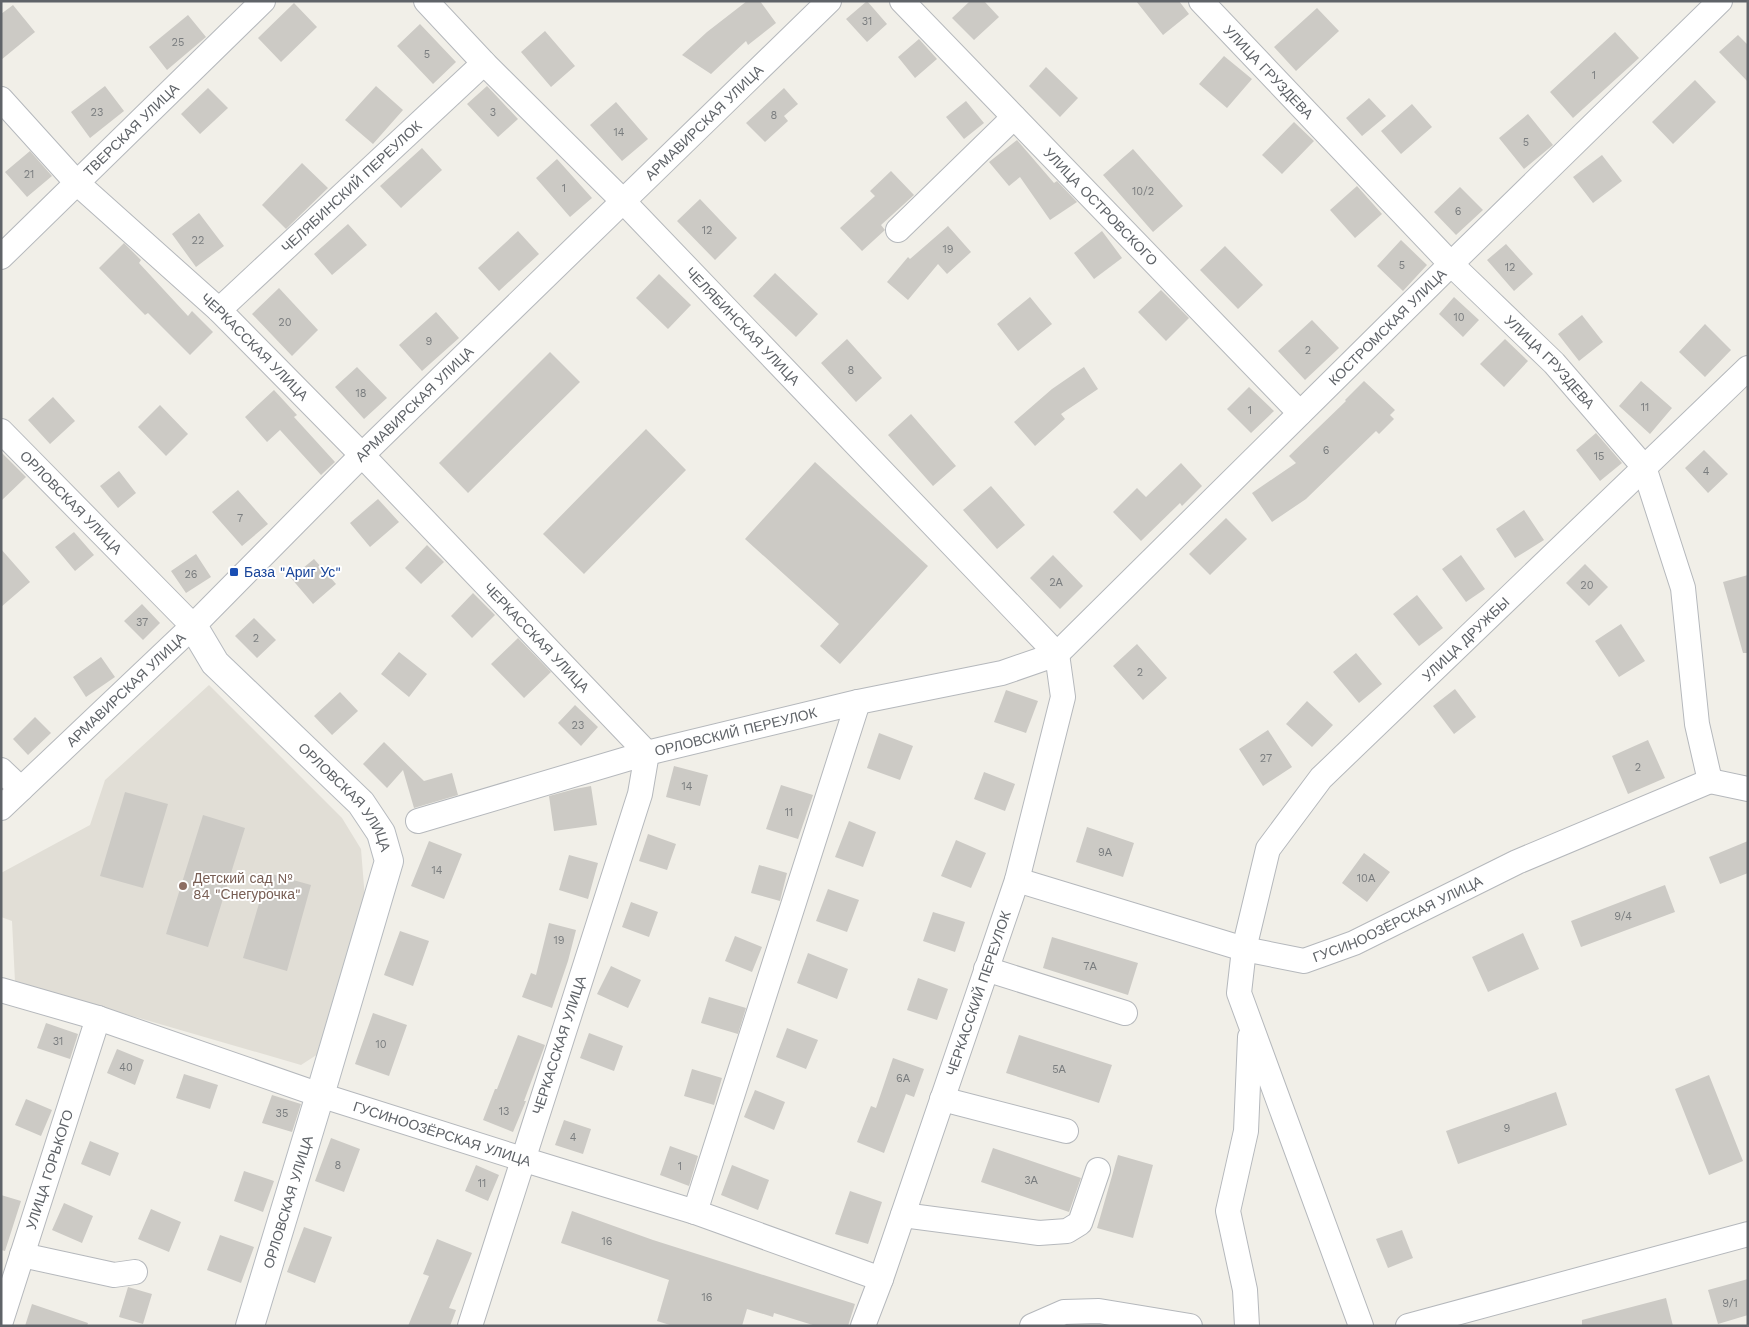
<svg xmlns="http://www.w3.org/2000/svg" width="1749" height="1327" viewBox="0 0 1749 1327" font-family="'Work Sans',sans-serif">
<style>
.education{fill:#e1ded6}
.building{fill:#cccac5}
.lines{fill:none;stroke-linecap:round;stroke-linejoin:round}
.street-casing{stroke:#b5b8bc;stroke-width:26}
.secondary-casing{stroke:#b6babf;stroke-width:30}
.street{stroke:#fff;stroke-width:24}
.secondary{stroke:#fff;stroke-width:28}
.transit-dot{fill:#1a4fb4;stroke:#fff;stroke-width:2}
.education-dot{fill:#8d6e63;stroke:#fff;stroke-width:2}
.labels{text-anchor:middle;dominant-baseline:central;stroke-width:4;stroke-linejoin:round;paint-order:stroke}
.number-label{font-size:11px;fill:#7a7d7f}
.street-label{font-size:14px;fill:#5f6368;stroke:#fff}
.transit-label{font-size:14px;fill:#164399;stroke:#fff;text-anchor:start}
.education-label{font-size:14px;fill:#785e54;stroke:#fff;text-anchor:start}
</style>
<rect width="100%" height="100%" fill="#f1efe8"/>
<path class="education" d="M 209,685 L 342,818 L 361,849 L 365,899 L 318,1054 L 301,1065 L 15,982 L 12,921 L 1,917 L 1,873 L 90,825 L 105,780 Z"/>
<path class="building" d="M 747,1 L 760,1 L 776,23 L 748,45 L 746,41 L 711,74 L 682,55 L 707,32 Z
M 867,1 L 887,24 L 867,42 L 846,19 Z
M 970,1 L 984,1 L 999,17 L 974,40 L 952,18 Z
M 1136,1 L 1179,1 L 1189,14 L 1163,35 Z
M 294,3 L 317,27 L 281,62 L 258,38 Z
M 13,5 L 35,32 L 1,60 L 1,14 Z
M 1317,8 L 1339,31 L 1296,71 L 1274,47 Z
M 188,15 L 206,37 L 167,70 L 149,47 Z
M 420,24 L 456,62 L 433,84 L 397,46 Z
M 545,31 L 575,66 L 551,87 L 521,52 Z
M 1615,32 L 1639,58 L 1573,118 L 1550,92 Z
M 1738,35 L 1748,45 L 1748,82 L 1719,52 Z
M 919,39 L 937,59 L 915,78 L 898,57 Z
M 1224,56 L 1252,79 L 1227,108 L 1199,84 Z
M 1046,67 L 1078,98 L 1060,117 L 1029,86 Z
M 1695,80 L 1716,102 L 1673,144 L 1652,122 Z
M 105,86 L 124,111 L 90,138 L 71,112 Z
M 376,86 L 403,110 L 373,144 L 345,120 Z
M 487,86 L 518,119 L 498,137 L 467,104 Z
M 208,88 L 228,108 L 200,134 L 181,114 Z
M 784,88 L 798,104 L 784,116 L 788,121 L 765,142 L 746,123 Z
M 1369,98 L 1386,116 L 1362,136 L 1346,118 Z
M 966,101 L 984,123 L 964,139 L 946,117 Z
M 616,102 L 648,139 L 622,161 L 590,125 Z
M 1412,104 L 1432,127 L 1401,154 L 1381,131 Z
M 1528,114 L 1553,145 L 1524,169 L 1499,138 Z
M 1294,122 L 1314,141 L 1282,174 L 1262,155 Z
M 1017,140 L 1054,183 L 1057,181 L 1077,202 L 1050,220 L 1020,177 L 1009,186 L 989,162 Z
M 422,148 L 442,170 L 401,208 L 380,186 Z
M 1133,149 L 1183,206 L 1153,232 L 1103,175 Z
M 30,151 L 52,176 L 27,197 L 5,172 Z
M 1602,155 L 1622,181 L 1593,203 L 1573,177 Z
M 557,159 L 592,198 L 570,217 L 536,178 Z
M 302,163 L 328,188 L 286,229 L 262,205 Z
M 891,171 L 914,195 L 881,225 L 885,230 L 862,251 L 840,228 L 875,196 L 870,191 Z
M 1357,186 L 1382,214 L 1355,238 L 1330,210 Z
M 1460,187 L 1483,210 L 1456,235 L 1434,212 Z
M 700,199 L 737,238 L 715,260 L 677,221 Z
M 199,213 L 224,246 L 196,267 L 172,234 Z
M 348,224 L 367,245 L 332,275 L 314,254 Z
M 948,226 L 971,252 L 947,274 L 938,264 L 908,300 L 887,282 L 908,257 L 910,259 Z
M 518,231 L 539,254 L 499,291 L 478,268 Z
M 1102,231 L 1122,258 L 1094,279 L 1074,253 Z
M 1401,240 L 1427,265 L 1403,291 L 1377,266 Z
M 124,243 L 141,260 L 139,263 L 188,316 L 192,311 L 213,332 L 190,355 L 148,313 L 145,315 L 99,268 Z
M 1506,244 L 1533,274 L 1514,291 L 1487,260 Z
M 1225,246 L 1263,285 L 1238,309 L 1200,270 Z
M 775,273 L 818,314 L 796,337 L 753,296 Z
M 659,274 L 691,305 L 668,329 L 636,298 Z
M 279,288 L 318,330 L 292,356 L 252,314 Z
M 1161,290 L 1189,318 L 1166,341 L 1138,312 Z
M 1030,297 L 1052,324 L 1018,351 L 997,324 Z
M 1454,297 L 1479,320 L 1463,337 L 1439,314 Z
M 436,312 L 459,338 L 422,371 L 399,345 Z
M 1582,315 L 1603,342 L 1579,361 L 1558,334 Z
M 1312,320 L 1339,348 L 1305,380 L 1278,351 Z
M 1705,324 L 1731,350 L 1705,377 L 1679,352 Z
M 847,339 L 882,378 L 856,402 L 821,363 Z
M 1505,339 L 1528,361 L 1504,387 L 1480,364 Z
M 550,352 L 580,382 L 468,493 L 439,463 Z
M 357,367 L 387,398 L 364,419 L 335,387 Z
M 1084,367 L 1098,389 L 1061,414 L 1065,419 L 1035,446 L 1014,422 L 1052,389 Z
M 1364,381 L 1395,410 L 1390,415 L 1394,419 L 1379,434 L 1376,431 L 1306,499 L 1272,522 L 1252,493 L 1296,463 L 1289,456 L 1346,401 L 1345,400 Z
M 1641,381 L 1672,408 L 1650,434 L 1619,406 Z
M 1249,387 L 1274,411 L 1251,433 L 1227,409 Z
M 274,390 L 297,415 L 294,417 L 335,462 L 321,475 L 280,430 L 267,442 L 245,417 Z
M 53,397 L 75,421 L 50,444 L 28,420 Z
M 160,405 L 188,434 L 166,456 L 138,427 Z
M 911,414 L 956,466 L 933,486 L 888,435 Z
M 646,429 L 686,470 L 584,574 L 543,534 Z
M 1596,433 L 1622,463 L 1600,481 L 1576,450 Z
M 1704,450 L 1728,474 L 1708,493 L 1685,468 Z
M 1,452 L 26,477 L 1,501 Z
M 815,462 L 928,566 L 840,664 L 820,646 L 839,624 L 745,539 Z
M 1181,463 L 1202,486 L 1182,506 L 1180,503 L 1141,541 L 1113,512 L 1137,488 L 1146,497 Z
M 119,471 L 136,493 L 118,508 L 100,486 Z
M 991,486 L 1025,525 L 997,549 L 963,510 Z
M 238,490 L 268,524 L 242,546 L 212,512 Z
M 378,499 L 399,522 L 370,547 L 350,523 Z
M 1524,510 L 1544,540 L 1515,558 L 1496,529 Z
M 1226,518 L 1247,539 L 1210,575 L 1189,554 Z
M 74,532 L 94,555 L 75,571 L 55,547 Z
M 427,545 L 444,562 L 421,584 L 405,568 Z
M 1,549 L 30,582 L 1,607 Z
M 196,554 L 211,577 L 186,593 L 171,571 Z
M 1053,555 L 1083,586 L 1060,609 L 1030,578 Z
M 1461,555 L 1485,589 L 1466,602 L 1442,569 Z
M 314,559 L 336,584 L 313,604 L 291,578 Z
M 1585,564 L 1608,587 L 1589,606 L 1566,583 Z
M 1748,575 L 1748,653 L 1743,653 L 1723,582 Z
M 473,593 L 495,615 L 472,638 L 451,616 Z
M 1417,595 L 1443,628 L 1419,646 L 1393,614 Z
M 142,604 L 160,623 L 143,640 L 124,621 Z
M 254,618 L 276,640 L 257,658 L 235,636 Z
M 1621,624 L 1645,661 L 1619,677 L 1595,641 Z
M 518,638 L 551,672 L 524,698 L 491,664 Z
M 1137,644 L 1167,678 L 1143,700 L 1113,666 Z
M 399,652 L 427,674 L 409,697 L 381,674 Z
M 1356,653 L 1382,684 L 1359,703 L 1333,672 Z
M 101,657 L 115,677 L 86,697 L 73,677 Z
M 1455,689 L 1476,717 L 1454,734 L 1433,706 Z
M 1006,690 L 1038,701 L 1026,733 L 994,722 Z
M 340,692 L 358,711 L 332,735 L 314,716 Z
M 1307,701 L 1333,725 L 1312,747 L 1286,724 Z
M 575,705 L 598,727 L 581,746 L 558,723 Z
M 35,717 L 51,733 L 28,755 L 13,739 Z
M 1268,730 L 1292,767 L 1263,786 L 1239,749 Z
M 879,733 L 913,746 L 900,780 L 867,768 Z
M 1648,740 L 1665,778 L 1628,794 L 1612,756 Z
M 384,742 L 424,781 L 452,773 L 458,795 L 414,808 L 403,770 L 387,788 L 363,764 Z
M 674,766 L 708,775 L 700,806 L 666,797 Z
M 984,772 L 1015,784 L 1005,811 L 974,799 Z
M 781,785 L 813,795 L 798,839 L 766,829 Z
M 591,786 L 597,825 L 554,831 L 549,796 L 575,789 Z
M 125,792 L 168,804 L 143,888 L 100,876 Z
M 203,815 L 245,828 L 208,947 L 166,934 Z
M 849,821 L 876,832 L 863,867 L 835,857 Z
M 1087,827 L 1134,843 L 1123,877 L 1076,862 Z
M 648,834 L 676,844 L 667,870 L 639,861 Z
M 956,840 L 986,853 L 971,888 L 941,876 Z
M 429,841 L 462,854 L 444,899 L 411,886 Z
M 1748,841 L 1748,873 L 1720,884 L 1709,857 Z
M 1364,853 L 1390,872 L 1367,902 L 1342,883 Z
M 569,855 L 598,863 L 588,899 L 559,890 Z
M 759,865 L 787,873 L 780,901 L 751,893 Z
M 268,873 L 311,885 L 287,971 L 243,958 Z
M 1665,885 L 1675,912 L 1581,947 L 1571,921 Z
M 828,889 L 859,900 L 847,932 L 816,921 Z
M 631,902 L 658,912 L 649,937 L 622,927 Z
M 933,912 L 965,922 L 955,952 L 923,941 Z
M 549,923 L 576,930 L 568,961 L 552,1008 L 522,997 L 531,973 L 536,975 Z
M 400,931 L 429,941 L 413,986 L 384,975 Z
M 1523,933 L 1539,969 L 1488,992 L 1472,957 Z
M 735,936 L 762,947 L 752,972 L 725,961 Z
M 1052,937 L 1138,963 L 1128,995 L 1043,968 Z
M 808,953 L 848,969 L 837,999 L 797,983 Z
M 611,966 L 641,980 L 628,1008 L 597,994 Z
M 918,978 L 948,989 L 937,1020 L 907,1010 Z
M 709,997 L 746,1008 L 738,1034 L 701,1023 Z
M 373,1013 L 407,1025 L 389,1076 L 355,1064 Z
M 46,1023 L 78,1034 L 70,1059 L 37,1048 Z
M 787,1028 L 818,1040 L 806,1069 L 776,1057 Z
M 589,1033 L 623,1046 L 614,1071 L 580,1058 Z
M 518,1035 L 545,1045 L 524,1101 L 526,1101 L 513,1132 L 483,1120 L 495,1089 L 497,1089 Z
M 1019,1035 L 1112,1065 L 1099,1103 L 1006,1073 Z
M 117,1049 L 144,1060 L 135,1085 L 107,1073 Z
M 893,1058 L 924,1069 L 914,1097 L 906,1094 L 884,1153 L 857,1142 L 871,1106 L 876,1108 Z
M 692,1069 L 722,1078 L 714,1105 L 684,1096 Z
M 184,1074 L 218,1085 L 210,1109 L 176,1098 Z
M 1709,1075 L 1743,1161 L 1709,1175 L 1675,1089 Z
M 755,1090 L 785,1102 L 774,1130 L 744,1117 Z
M 1556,1092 L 1567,1125 L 1458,1164 L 1446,1131 Z
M 272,1095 L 301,1104 L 292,1132 L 262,1123 Z
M 26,1099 L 52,1110 L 41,1136 L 15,1125 Z
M 564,1120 L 591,1129 L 583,1154 L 555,1145 Z
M 331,1138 L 360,1149 L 344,1192 L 315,1181 Z
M 90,1141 L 119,1153 L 110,1176 L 81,1164 Z
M 670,1146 L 698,1156 L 689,1186 L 660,1175 Z
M 993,1148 L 1081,1178 L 1069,1212 L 981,1182 Z
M 1118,1155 L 1153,1165 L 1133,1238 L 1097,1228 Z
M 476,1165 L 499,1175 L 488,1201 L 465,1191 Z
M 732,1165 L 769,1180 L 758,1210 L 721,1195 Z
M 244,1171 L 274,1181 L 263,1212 L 234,1201 Z
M 850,1191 L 882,1202 L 868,1244 L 835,1234 Z
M 1,1195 L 21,1201 L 5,1251 L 1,1250 Z
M 64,1203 L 93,1216 L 82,1243 L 52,1230 Z
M 151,1209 L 181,1222 L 169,1252 L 138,1239 Z
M 572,1211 L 653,1240 L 855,1304 L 848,1326 L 816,1326 L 774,1313 L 773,1317 L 747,1309 L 742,1326 L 673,1326 L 657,1321 L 669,1280 L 561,1243 Z
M 304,1227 L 332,1237 L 315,1283 L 287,1272 Z
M 1402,1230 L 1413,1258 L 1388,1268 L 1376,1239 Z
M 220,1235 L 254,1247 L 241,1283 L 207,1270 Z
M 437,1239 L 472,1253 L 449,1308 L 456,1310 L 450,1326 L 408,1326 L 429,1276 L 423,1274 Z
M 1748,1279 L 1748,1315 L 1718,1324 L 1708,1290 Z
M 128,1287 L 152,1294 L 143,1324 L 119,1317 Z
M 1666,1298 L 1673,1326 L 1582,1326 L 1582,1320 Z
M 32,1304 L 88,1323 L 87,1326 L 25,1326 Z"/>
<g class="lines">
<g class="street-casing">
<g id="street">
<path id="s1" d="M 426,1 L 484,63 L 623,201 L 1057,654"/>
<path id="s2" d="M 902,1 L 1300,413"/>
<path id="s3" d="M 1201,1 L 1451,264 L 1554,363 L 1644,467 L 1683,588 L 1697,724 L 1710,781"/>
<path id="s4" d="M 1,99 L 77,183 L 219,310 L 362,455 L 647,753 L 640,794 L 470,1326"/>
<path d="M 898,230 L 1014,117"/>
<path id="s5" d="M 1,257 L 263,1"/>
<path id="s6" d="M 219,310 L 484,63"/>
<path id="s7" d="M 1,431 L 193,626"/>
<path d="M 1,770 L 21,789"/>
<path d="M 1710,781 L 1748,789"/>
<path id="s8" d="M 1,808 L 193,626 L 362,455 L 829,1"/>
<path id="s9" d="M 418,821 L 647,753 L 858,702 L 1002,673 L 1057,654 L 1451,264 L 1720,1"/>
<path id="s10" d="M 1017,880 L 1244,949 L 1304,961 L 1354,943 L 1517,862 L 1710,781"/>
<path d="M 986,969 L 1125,1013"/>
<path id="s11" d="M 1,990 L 98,1018 L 320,1095 L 522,1159 L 695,1212 L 881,1279"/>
<path d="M 942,1099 L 1066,1131"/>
<path d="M 695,1212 L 858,702"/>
<path d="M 903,1215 L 1039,1233 L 1067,1231 L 1080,1223 L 1098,1170"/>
<path d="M 22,1255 L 114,1275 L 135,1272"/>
<path id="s12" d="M 1,1321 L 98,1018"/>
<path id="s13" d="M 863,1326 L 881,1279 L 1017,880 L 1063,697 L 1057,654"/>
<path d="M 1032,1326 L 1064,1312 L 1099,1311 L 1190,1326"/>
<path d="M 1247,1326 L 1245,1290 L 1228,1211 L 1246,1131 L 1250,1037"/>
<path id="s14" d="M 1361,1326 L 1239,993 L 1244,949 L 1268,849 L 1321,778 L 1748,368"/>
<path d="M 1408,1326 L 1748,1234"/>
</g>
</g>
<g class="secondary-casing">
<g id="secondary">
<path id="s15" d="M 193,626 L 215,663 L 361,803 L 381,833 L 389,861 L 320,1095 L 250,1326"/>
</g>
</g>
<use href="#street" class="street"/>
<use href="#secondary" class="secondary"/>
</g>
<rect class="transit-dot" x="229" y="567" width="10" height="10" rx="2.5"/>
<circle class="education-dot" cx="183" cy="886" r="5"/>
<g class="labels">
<g class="number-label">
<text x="867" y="21">31</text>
<text x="178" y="42">25</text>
<text x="427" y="54">5</text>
<text x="1594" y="75">1</text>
<text x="97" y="112">23</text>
<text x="493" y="112">3</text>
<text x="774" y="115">8</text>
<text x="619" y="132">14</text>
<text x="1526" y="142">5</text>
<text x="29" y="174">21</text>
<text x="564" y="188">1</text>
<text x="1143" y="191">10/2</text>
<text x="1458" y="211">6</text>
<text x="707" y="230">12</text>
<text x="198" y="240">22</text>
<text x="948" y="249">19</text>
<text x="1402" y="265">5</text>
<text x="1510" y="267">12</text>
<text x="1459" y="317">10</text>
<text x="285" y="322">20</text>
<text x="429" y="341">9</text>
<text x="1308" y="350">2</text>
<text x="851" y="370">8</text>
<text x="361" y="393">18</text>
<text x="1645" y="407">11</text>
<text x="1250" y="410">1</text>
<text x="1326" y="450">6</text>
<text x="1599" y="456">15</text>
<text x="1706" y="471">4</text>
<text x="240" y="518">7</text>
<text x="191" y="574">26</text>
<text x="1056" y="582">2А</text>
<text x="1587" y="585">20</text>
<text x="142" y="622">37</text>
<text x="256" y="638">2</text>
<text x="1140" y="672">2</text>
<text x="578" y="725">23</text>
<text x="1266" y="758">27</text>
<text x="1638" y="767">2</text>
<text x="687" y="786">14</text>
<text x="789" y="812">11</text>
<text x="1105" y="852">9А</text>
<text x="437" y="870">14</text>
<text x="1366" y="878">10А</text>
<text x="1623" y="916">9/4</text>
<text x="559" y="940">19</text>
<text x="1090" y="966">7А</text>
<text x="58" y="1041">31</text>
<text x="381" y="1044">10</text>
<text x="126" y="1067">40</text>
<text x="1059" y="1069">5А</text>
<text x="903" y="1078">6А</text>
<text x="504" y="1111">13</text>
<text x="282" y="1113">35</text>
<text x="1507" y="1128">9</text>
<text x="573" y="1137">4</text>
<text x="338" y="1165">8</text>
<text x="680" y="1166">1</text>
<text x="1031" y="1180">3А</text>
<text x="482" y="1183">11</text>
<text x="607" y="1241">16</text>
<text x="707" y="1297">16</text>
<text x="1730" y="1303">9/1</text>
</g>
<g class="street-label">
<text stroke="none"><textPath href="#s3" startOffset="98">УЛИЦА ГРУЗДЕВА</textPath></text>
<text stroke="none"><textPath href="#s8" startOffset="982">АРМАВИРСКАЯ УЛИЦА</textPath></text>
<text stroke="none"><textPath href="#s5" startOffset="182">ТВЕРСКАЯ УЛИЦА</textPath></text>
<text stroke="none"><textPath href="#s6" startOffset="181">ЧЕЛЯБИНСКИЙ ПЕРЕУЛОК</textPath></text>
<text stroke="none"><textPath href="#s2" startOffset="286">УЛИЦА ОСТРОВСКОГО</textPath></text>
<text stroke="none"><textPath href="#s1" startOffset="454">ЧЕЛЯБИНСКАЯ УЛИЦА</textPath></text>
<text stroke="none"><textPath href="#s9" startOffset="1126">КОСТРОМСКАЯ УЛИЦА</textPath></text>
<text stroke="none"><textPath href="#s4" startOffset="355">ЧЕРКАССКАЯ УЛИЦА</textPath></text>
<text stroke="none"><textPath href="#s3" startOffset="502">УЛИЦА ГРУЗДЕВА</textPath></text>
<text stroke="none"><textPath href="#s8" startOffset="578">АРМАВИРСКАЯ УЛИЦА</textPath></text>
<text stroke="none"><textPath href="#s7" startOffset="100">ОРЛОВСКАЯ УЛИЦА</textPath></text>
<text stroke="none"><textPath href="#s4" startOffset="760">ЧЕРКАССКАЯ УЛИЦА</textPath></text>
<text stroke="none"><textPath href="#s14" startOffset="791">УЛИЦА ДРУЖБЫ</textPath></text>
<text stroke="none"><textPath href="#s8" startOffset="172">АРМАВИРСКАЯ УЛИЦА</textPath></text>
<text stroke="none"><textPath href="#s9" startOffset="330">ОРЛОВСКИЙ ПЕРЕУЛОК</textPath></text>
<text stroke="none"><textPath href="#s15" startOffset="231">ОРЛОВСКАЯ УЛИЦА</textPath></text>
<text stroke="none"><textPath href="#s10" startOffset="401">ГУСИНООЗЁРСКАЯ УЛИЦА</textPath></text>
<text stroke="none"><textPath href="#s13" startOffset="352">ЧЕРКАССКИЙ ПЕРЕУЛОК</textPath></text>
<text transform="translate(559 1045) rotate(-72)">ЧЕРКАССКАЯ УЛИЦА</text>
<text stroke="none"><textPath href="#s11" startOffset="464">ГУСИНООЗЁРСКАЯ УЛИЦА</textPath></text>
<text stroke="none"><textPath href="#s12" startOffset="159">УЛИЦА ГОРЬКОГО</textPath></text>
<text transform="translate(288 1202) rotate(-73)">ОРЛОВСКАЯ УЛИЦА</text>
</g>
<g class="transit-label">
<text x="244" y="572">База "Ариг Ус"</text>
</g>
<g class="education-label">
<text x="193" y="878">Детский сад №<tspan x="193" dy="16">84 "Снегурочка"</tspan></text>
</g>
</g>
<rect width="1749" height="1327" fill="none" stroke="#5f6368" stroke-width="5"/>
</svg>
